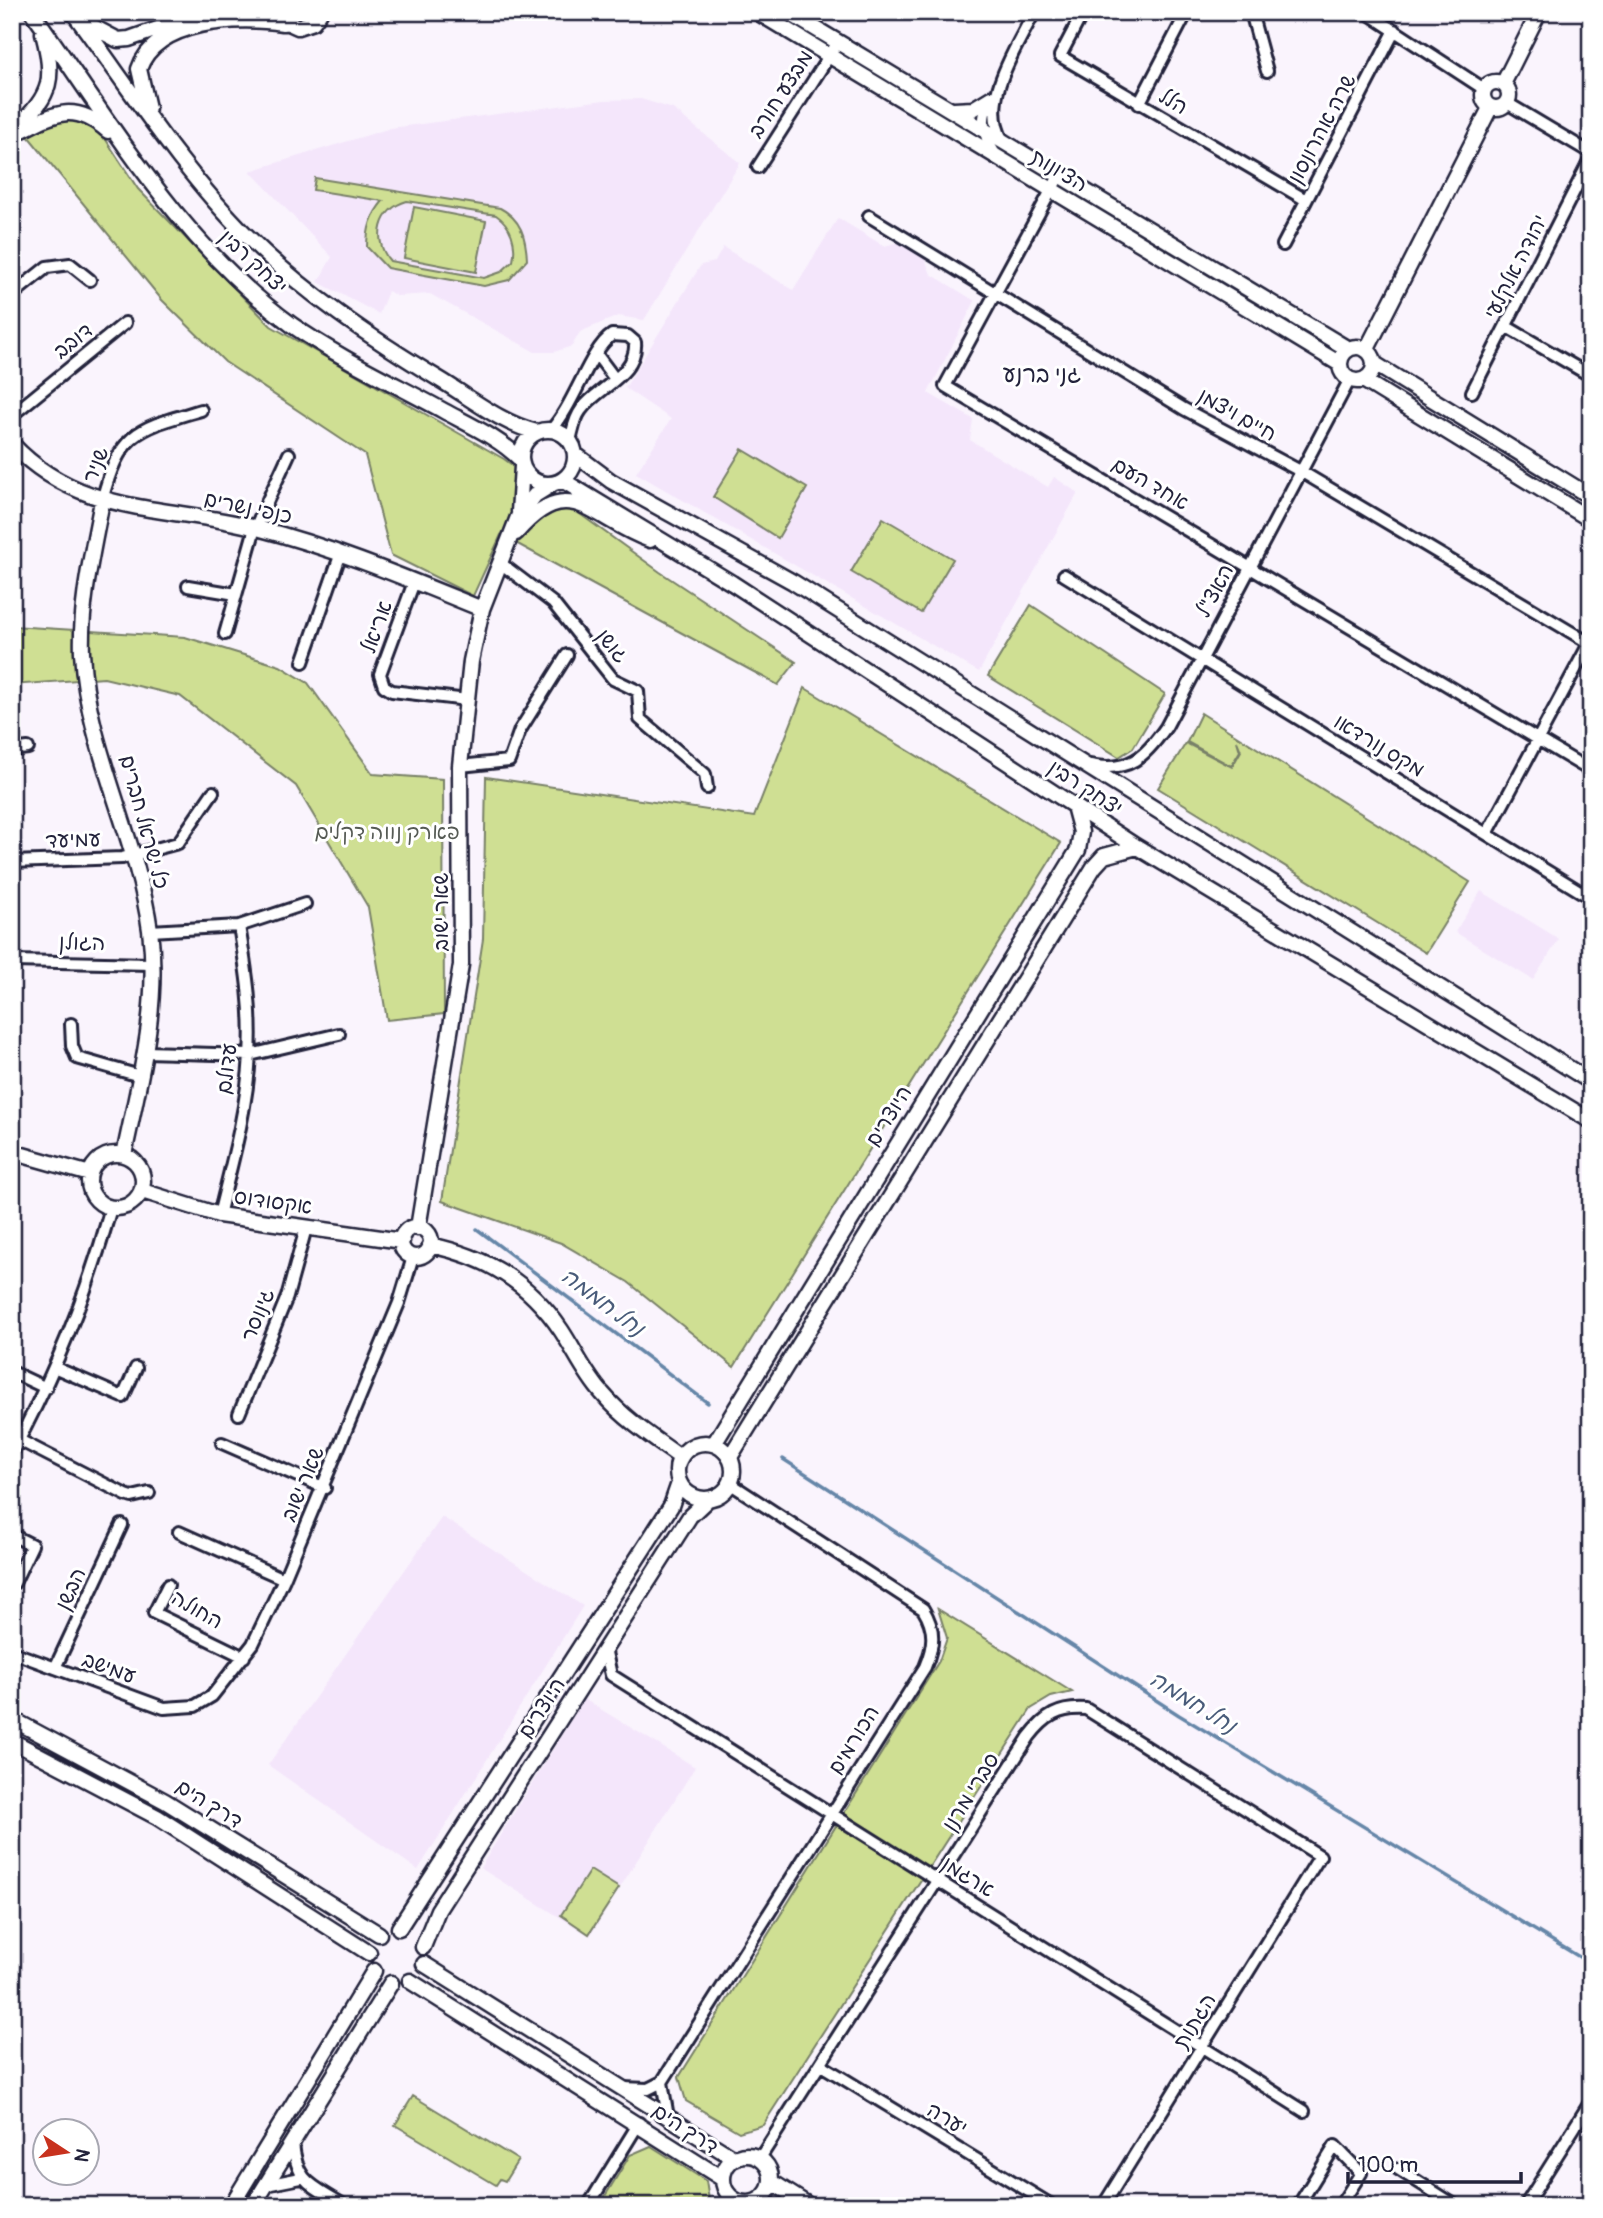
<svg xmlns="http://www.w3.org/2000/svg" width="1603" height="2218" viewBox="0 0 1603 2218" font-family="Pangolin,'Playpen Sans Hebrew',sans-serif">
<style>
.built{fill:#f4e6fb}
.green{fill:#cfdf93;stroke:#788067;stroke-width:2;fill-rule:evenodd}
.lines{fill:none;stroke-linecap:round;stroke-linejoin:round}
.stream{stroke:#6586a8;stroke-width:3.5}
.street-casing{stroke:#22223b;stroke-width:16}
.secondary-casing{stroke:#22223b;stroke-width:19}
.street{stroke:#fff;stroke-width:10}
.secondary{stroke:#fff;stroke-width:14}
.labels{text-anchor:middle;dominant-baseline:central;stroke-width:6;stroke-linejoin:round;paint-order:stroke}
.street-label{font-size:21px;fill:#22223b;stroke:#fff}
.park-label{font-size:21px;fill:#565b55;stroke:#fff}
.neighbourhood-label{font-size:23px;fill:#22223b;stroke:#fff}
.water-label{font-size:23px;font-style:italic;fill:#495c7a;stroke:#fff}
</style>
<rect width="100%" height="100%" fill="#faf4fd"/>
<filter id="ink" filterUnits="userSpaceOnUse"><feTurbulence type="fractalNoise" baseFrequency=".0143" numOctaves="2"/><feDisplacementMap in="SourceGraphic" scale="14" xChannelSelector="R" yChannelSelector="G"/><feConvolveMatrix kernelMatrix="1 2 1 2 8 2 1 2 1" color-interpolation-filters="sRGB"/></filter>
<g filter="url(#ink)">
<path class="built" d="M 641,99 L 673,109 L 740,163 L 644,320 L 618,316 L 580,332 L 572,346 L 554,352 L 535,352 L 430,294 L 397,296 L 388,291 L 379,314 L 318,282 L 332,257 L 250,171 L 391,128 L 604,100 Z
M 838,218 L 884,246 L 900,242 L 924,257 L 931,274 L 975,301 L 928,393 L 973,419 L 970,440 L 1048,487 L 1054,477 L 1078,493 L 979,672 L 636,473 L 671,419 L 625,388 L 701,265 L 715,262 L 723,247 L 793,290 Z
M 1481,891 L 1559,939 L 1533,980 L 1455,932 Z
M 442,1517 L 583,1606 L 418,1870 L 268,1765 Z
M 584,1699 L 695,1767 L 590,1936 L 480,1868 Z"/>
<path class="green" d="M 65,117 L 99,129 L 138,189 L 271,326 L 504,459 L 660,572 L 796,662 L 778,685 L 501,535 L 473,596 L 391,555 L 365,455 L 225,362 L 162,300 L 28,136 Z
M 315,178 L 500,208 C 521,219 526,237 527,260 L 509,280 L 484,286 L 387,268 L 367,247 C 367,229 371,215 383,201 L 313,190 ZM 407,201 L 496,215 C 511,225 517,243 513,261 L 501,272 L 484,278 L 390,261 C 372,240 379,209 407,201 Z
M 414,207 L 486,221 L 476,272 L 404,258 Z
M 742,449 L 807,488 L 778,538 L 713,497 Z
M 883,518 L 953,559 L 921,613 L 851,572 Z
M 1031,605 L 1165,694 L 1133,748 L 1119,757 L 988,676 Z
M 12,626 L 185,637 L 280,666 L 308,683 L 373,774 L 443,779 L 444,1014 L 387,1020 L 368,907 L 296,786 L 180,696 L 104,678 L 12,685 Z
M 805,688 L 1061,843 L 734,1367 L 628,1282 L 561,1243 L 442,1201 L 483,939 L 486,777 L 754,817 Z
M 1201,713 L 1470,882 L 1426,953 L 1158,788 L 1186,743 L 1232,767 L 1241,751 L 1237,741 L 1240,751 L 1231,766 L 1187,742 Z
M 938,1609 L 1072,1692 L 1051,1697 L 1031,1709 L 763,2125 L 739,2132 L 686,2101 L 679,2077 L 939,1661 L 947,1638 Z
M 590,1870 L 619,1888 L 589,1934 L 561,1915 Z
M 413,2096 L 518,2160 L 505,2181 L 500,2179 L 496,2185 L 395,2125 Z
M 651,2146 L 706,2181 L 710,2206 L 599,2206 L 630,2155 Z"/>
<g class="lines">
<path class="stream" d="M 477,1229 L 708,1403
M 783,1459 L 1179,1715 L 1591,1964"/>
<g class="street-casing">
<path id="street" d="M 1251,12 L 1267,71
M 1366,12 L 1484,89
M 1080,18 L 1060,56 L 1306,200
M 991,98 C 979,119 983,135 995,154
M 1507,103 L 1591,153
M 1139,104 L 1187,12
M 1003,141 C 979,100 1016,50 1034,12
M 758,167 L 838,42
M 1059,176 L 945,386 L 1591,771
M 869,216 L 1184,409 L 1302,472 L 1591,644
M 1283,245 L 1395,30
M 12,295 L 47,267 L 70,264 L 90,280
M 1507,327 L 1591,376
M 597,355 L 615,379
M 1472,392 L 1591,158
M 12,415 L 125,323
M 551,430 C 574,406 590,349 612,335 L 628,336 L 635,342 C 638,374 597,388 581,410 C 574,419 573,430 570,441
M 12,463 L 21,453
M 102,501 C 120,431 137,429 201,410
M 499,562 L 553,603 L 613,679 L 638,691 L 640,719 L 705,774 L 707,788
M 1064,575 L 1591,898
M 414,582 L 380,674 L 384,686 L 392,691 L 467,700
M 188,586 L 236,594
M 225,634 L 255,528 L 289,454
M 303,662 L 341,553
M 12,750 L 28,748
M 1090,765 C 1129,773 1145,757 1166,727 L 1350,379
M 460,766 L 509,761 L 520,730 L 567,655
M 1487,834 L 1591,640
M 12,862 L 122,858 L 178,843 L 213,792
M 150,931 L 239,926 L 305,904
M 12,961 L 151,964
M 71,1024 L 72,1046 L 77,1058 L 140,1076
M 145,1052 L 250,1055 L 339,1034
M 219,1215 C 232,1163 247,1109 250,1055 C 253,1012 246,968 239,926
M 56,1368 L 123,1397 L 136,1368
M 12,1372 L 46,1388
M 239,1414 L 287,1297 L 306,1228
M 19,1440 L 126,1495 L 132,1497 L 149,1493
M 222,1443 L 325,1488
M 12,1453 C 54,1375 87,1295 111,1208
M 179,1532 L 284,1579
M 12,1535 L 32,1545 L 14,1583
M 168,1585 L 154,1613 L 244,1657
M 605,1648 L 611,1675 L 1304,2111
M 12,1652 L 164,1708 L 195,1706 L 212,1696 L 253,1644 L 284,1579 L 399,1303 L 413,1257
M 55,1668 L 122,1525
M 821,2065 L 1053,2206
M 662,2082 L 668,2117
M 623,2088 L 648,2089 L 662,2082 L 925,1667 C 934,1645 936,1630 923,1609 L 731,1484
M 293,2142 C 296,2184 313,2185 345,2206
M 760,2158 L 1029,1737 C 1045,1716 1059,1707 1086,1709 L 1320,1856 L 1103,2206
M 1398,2169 L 1456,2206
M 266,2185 L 301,2178
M 588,2206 L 639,2123
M 733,2206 L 736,2201
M 1298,2206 L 1335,2146 L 1361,2173 L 1340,2206
M 1525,2206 L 1591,2101"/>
</g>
<g class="secondary-casing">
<path id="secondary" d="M 32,12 C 111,122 180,244 292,325 C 339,358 393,383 444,411 C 470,425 499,438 520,459
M 73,12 C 128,86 182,171 247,236 C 303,292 371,338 439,379 C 469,397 502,424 537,432
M 757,12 L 1340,364
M 788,12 L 1348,349
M 278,18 L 298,27 L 313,22 L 320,12
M 84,22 L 118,40 L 129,39 L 206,12
M1483 95a13 13 0 1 1 26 0a13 13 0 1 1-26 0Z
M 1503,84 L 1539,12
M 148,108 L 139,69 C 156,19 240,16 283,23
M 954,110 L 973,109 L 991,98
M 18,126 C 52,95 55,78 43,33
M 12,135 C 51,116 71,99 108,131
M1340 364a17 17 0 1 1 34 0a17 17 0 1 1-34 0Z
M 1367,349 L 1490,108
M 1375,364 L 1591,497
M 1363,380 L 1591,520
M521 457a27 27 0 1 1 54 0a27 27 0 1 1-54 0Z
M 12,444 C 80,517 169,505 257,528 C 335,548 408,579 482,609
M 575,454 L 611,481 L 793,582 L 871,631 L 1591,1082
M 562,480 L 732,583 L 1137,847 L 1591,1121
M 102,501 C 93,550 80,602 82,653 C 87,748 137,836 150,930 C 160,1006 139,1082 124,1155
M 519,512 L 522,466
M 516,533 C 570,470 591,519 650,540
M 12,1152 L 90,1174
M89 1181a27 27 0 1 1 54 0a27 27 0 1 1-54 0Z
M 142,1191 L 219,1215 L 402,1241
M401 1242a15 15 0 1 1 30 0a15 15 0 1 1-30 0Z
M 418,1228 L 461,965 L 460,766 L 471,661 L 482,609 L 518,517 L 535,495 L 551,485
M 430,1245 C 487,1257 529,1282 561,1330 C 575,1351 585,1374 602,1393 C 624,1419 653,1438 680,1457
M677 1471a28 28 0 1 1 56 0a28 28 0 1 1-56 0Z
M 714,1444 L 1078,850 L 1081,832 L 1074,806
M 730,1457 L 1094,867 L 1104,856 L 1137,847
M 12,1719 L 165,1801 L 379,1934
M 12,1741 L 157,1817 L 369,1953
M 399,1928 L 671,1506 L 679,1483
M 423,1947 L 438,1910 L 690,1516 L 707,1500
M 424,1964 L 735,2159
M 410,1981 L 723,2179
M723 2179a24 24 0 1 1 48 0a24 24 0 1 1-48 0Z
M 772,2182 L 810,2206
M 231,2206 L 374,1971
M 253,2206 L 391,1983"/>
</g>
<use href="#street" class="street"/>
<use href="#secondary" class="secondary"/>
</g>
</g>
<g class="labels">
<g class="street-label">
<text transform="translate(781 94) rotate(-57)">מבצע חורב</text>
<text transform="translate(1173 102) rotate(31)">הלל</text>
<text transform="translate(1322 129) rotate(-62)">שרה אהרונסון</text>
<text transform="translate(1059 171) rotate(31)">הציונות</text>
<text transform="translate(253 262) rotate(43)">יצחק רבין</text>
<text transform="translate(1516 267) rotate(-63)">יהודה אלקלעי</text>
<text transform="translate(73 341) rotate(-39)">דובב</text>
<text transform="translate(1237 415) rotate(29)">חיים ויצמן</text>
<text transform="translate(96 465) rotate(-68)">שניר</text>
<text transform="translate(1150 484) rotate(30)">אחד העם</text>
<text transform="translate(248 508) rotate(12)">כנפי נשרים</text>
<text transform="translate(1215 591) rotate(-62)">האצ"ל</text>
<text transform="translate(377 627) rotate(-70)">אריאל</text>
<text transform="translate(612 646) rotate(50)">גושן</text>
<text transform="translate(1379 746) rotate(31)">מקס נורדאו</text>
<text transform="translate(1085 788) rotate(33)">יצחק רבין</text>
<text transform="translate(144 822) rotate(75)">כל ישראל חברים</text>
<text transform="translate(73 840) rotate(-2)">עמיעד</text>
<text transform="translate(441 912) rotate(-90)">שאר ישוב</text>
<text transform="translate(82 943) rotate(1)">הגולן</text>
<text transform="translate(227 1069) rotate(-84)">עדולם</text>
<text transform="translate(889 1116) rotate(-58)">היוצרים</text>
<text transform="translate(273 1202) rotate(8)">אקסודוס</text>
<text transform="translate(258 1315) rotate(-68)">גינוסר</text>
<text transform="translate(303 1484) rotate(-67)">שאר ישוב</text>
<text transform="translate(71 1589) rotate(-65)">הבשן</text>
<text transform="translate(197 1610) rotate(30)">החולה</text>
<text transform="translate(109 1668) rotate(20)">עמישב</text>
<text transform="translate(542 1708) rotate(-57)">היוצרים</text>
<text transform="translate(854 1740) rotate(-58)">הכורמים</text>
<text transform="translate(971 1792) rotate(-58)">סברי מרנן</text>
<text transform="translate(209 1804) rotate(32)">דרך הים</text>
<text transform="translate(968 1877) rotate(32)">ארגמן</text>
<text transform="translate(1195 2021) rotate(-58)">הגתות</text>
<text transform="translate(947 2119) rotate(31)">יערה</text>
<text transform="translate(685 2129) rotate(33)">דרך הים</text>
</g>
<g class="park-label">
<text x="387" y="832">פארק נווה דקלים</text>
</g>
<g class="neighbourhood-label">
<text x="1042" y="374">גני ברנע</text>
</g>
<g class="water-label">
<text transform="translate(603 1302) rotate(37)">נחל חממה</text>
<text transform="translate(1193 1702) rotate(32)">נחל חממה</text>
</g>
</g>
<rect width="1603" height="2218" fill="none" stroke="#fff" stroke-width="42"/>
<rect x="21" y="21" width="1561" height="2176" fill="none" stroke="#22223b" stroke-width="2.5" filter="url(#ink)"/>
<g transform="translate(66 2152) rotate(102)"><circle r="33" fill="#ffffff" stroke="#a7a7b1" stroke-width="2"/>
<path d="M0-5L12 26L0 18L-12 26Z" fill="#c8321e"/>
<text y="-10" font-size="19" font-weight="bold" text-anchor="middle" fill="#22223b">N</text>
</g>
<path d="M1348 2172v10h173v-10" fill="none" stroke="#22223b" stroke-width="3.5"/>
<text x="1358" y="2172" font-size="21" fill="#22223b" stroke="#ffffff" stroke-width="5" paint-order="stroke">100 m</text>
</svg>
